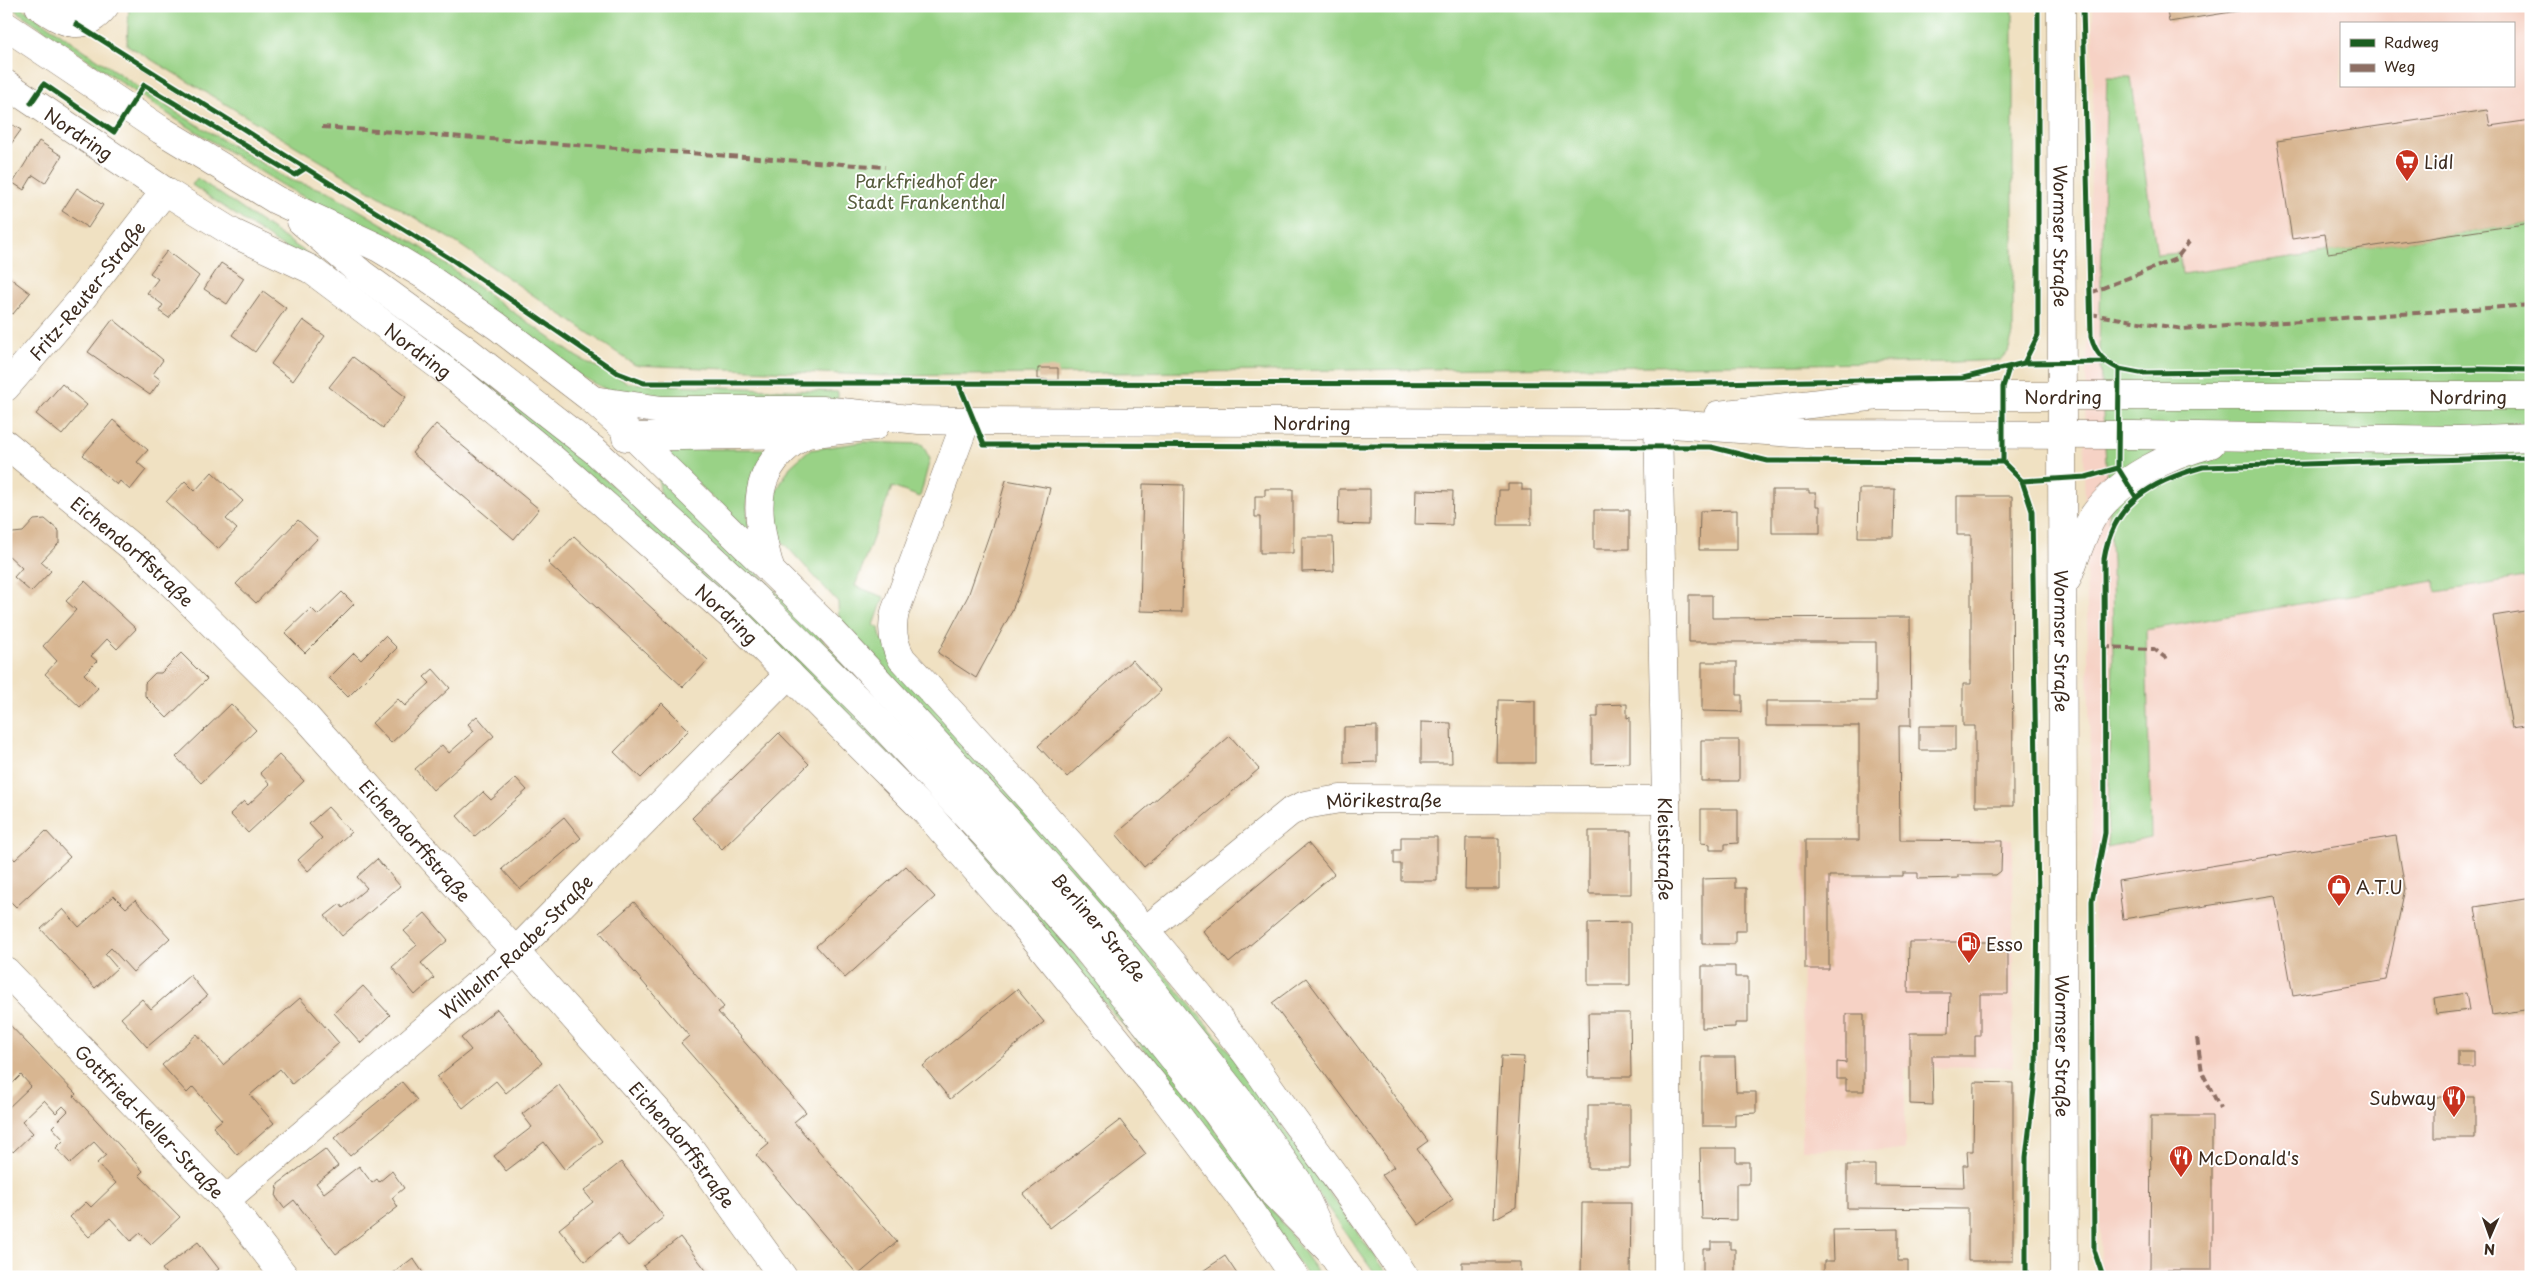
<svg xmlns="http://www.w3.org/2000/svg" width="2537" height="1283" viewBox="0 0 2537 1283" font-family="'Playpen Sans',sans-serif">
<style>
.built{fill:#f6d2c5;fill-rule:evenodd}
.green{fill:#99d286;stroke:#6a7e52}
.building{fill:#d8b691}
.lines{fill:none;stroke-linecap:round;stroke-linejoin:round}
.street-casing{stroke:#7a6a57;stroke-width:29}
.secondary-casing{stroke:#7a6a57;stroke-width:29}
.street{stroke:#fff;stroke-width:28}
.secondary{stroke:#fff;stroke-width:28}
.quiet{stroke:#8d6e63;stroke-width:4;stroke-dasharray:8 4;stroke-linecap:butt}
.cycleway-casing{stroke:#fff;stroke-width:8}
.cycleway{stroke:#1b5e20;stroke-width:5}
.labels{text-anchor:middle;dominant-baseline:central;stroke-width:4;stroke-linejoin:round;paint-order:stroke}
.street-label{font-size:18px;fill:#3b2a1e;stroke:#fff}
.poi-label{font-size:18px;fill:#3b2a1e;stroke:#fff;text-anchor:start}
.park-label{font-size:18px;fill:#575c3d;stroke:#fff}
</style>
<rect width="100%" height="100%" fill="#fff"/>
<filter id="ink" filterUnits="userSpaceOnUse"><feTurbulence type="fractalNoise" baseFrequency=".02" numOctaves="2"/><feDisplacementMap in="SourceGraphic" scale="10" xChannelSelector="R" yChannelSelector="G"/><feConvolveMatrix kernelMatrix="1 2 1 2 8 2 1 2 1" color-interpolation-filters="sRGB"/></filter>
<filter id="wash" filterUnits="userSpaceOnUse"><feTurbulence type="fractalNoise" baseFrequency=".0096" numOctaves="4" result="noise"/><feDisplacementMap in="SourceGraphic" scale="20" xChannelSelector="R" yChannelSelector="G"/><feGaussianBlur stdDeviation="1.12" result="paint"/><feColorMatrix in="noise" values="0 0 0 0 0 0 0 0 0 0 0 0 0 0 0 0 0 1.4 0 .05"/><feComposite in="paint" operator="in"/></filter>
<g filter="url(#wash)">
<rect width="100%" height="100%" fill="#f0e1c2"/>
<path class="built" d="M 2093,6 L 2531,6 L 2531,1277 L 2101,1277 L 2084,467 L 2093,91 ZM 2341,24 L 2513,24 L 2513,86 L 2341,86 Z
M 2013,839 L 2013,1067 L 1905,1068 L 1905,1150 L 1802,1149 L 1803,840 Z"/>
<path class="green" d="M 9,6 L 19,6 L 174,111 L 290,180 L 327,191 L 421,247 L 577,357 L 629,383 L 838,392 L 838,408 L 654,400 L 609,391 L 567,369 L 414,258 L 284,186 L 171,116 Z
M 129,6 L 2013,6 L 2013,334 L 2008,352 L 2001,360 L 1956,362 L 888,376 L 635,365 L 457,243 L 127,45 Z
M 2107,77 L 2131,77 L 2157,255 L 2179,253 L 2182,274 L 2531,223 L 2531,577 L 2437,592 L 2434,581 L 2146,630 L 2151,838 L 2107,847 L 2113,661 L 2112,562 L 2099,347 Z
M 197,178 L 457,356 L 605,479 L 760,615 L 957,816 L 1166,1061 L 1321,1277 L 1309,1277 L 1159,1067 L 950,822 L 403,329 L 192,185 Z
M 863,442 L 922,444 L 930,459 L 920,497 L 892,487 L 855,586 L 884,597 L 874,625 L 879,628 L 881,638 L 1228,1050 L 1389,1277 L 1377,1277 L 1277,1136 L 839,626 L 838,602 L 778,537 L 772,519 L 774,495 L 790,467 L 809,450 Z
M 673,449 L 768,449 C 749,483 742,496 751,536 L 669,455 Z
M 657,468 L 941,763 L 661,499 Z"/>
<g id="blocks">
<path class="building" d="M 2166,6 L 2262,6 L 2263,7 L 2169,22 Z
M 2487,110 L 2490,126 L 2531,120 L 2531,223 L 2328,253 L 2325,234 L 2292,239 L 2277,141 Z
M 6,121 L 21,130 L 6,151 Z
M 39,141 L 62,156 L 45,183 L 33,175 L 24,190 L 13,183 Z
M 77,188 L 103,205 L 88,228 L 62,211 Z
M 167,251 L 199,276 L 169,318 L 159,311 L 163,305 L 147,293 L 158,279 L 150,273 Z
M 221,263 L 244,278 L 227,304 L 204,289 Z
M 6,275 L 30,293 L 13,314 L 6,309 Z
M 263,291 L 286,308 L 255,352 L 232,335 Z
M 113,319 L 163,360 L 153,374 L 161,380 L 150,395 L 88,352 Z
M 303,320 L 325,336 L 293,381 L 271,364 Z
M 353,357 L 406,397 L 383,428 L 329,387 Z
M 1038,368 L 1058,368 L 1058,380 L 1038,379 Z
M 62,384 L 87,405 L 62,435 L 36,414 Z
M 113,420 L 148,450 L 137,462 L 146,470 L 130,490 L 120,481 L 117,485 L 83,455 Z
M 436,424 L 539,509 L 514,539 L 412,453 Z
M 212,472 L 243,501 L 226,519 L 237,529 L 218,549 L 166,502 L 185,481 L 195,491 Z
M 1006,480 L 1050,488 L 1042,523 L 1022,586 L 1010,615 L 976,678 L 938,653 L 968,596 L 997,512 Z
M 1143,484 L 1184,485 L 1182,612 L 1140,611 Z
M 1508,484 L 1522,484 L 1522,490 L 1531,490 L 1531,525 L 1498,525 L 1499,490 L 1508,490 Z
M 1265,489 L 1293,489 L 1293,553 L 1260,553 L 1260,517 L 1255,517 L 1255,496 L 1265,496 Z
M 1339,489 L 1370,489 L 1370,525 L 1338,524 Z
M 1859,489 L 1895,489 L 1894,537 L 1858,537 Z
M 1416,490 L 1453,491 L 1452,525 L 1415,524 Z
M 1772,490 L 1809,490 L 1809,493 L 1816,493 L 1816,506 L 1820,506 L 1820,533 L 1772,533 Z
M 1957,496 L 2012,496 L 2013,806 L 1975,806 L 1975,726 L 1963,726 L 1963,684 L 1971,684 L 1971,535 L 1957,535 Z
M 1594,510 L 1629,510 L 1629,549 L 1594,549 Z
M 1737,510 L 1737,550 L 1699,550 L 1700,511 Z
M 45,519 L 59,531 L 59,543 L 41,562 L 51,571 L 31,592 L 14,577 L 22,568 L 6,553 L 6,539 L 13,533 L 23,532 L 34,520 Z
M 298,520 L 318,538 L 256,603 L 236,584 Z
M 574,536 L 708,660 L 683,687 L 548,563 Z
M 1302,537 L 1333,537 L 1334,571 L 1302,572 Z
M 85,581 L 136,629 L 117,649 L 107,639 L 91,656 L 97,661 L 84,674 L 98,688 L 80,707 L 45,674 L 57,661 L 43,646 L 76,610 L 66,601 Z
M 342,592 L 354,604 L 305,653 L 285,633 L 311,608 L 318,615 Z
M 1689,595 L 1712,595 L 1712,618 L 1910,617 L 1911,726 L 1899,726 L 1900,840 L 2002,841 L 2001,871 L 1996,875 L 1958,875 L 1958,878 L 1918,879 L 1918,873 L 1903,873 L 1903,876 L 1829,876 L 1829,969 L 1805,969 L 1805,840 L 1859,840 L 1859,726 L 1766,726 L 1766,701 L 1876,701 L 1876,642 L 1689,642 Z
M 2531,610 L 2531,725 L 2512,728 L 2493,616 Z
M 385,636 L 397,648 L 348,697 L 329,678 L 354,653 L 361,660 Z
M 181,653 L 207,679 L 167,718 L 145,696 L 145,683 L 155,673 L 161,673 Z
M 1132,660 L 1161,691 L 1067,777 L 1038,746 Z
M 1702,662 L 1737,662 L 1737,695 L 1742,695 L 1742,712 L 1702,711 Z
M 433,669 L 450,688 L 391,743 L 372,723 L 398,699 L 405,706 L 430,683 L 424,677 Z
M 1498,700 L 1535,701 L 1535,763 L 1497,763 Z
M 662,703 L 689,730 L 641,778 L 614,752 Z
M 231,704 L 256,730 L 201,783 L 176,757 Z
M 1627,704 L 1627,718 L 1630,717 L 1630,763 L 1592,764 L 1592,717 L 1598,717 L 1598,705 Z
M 477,716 L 494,736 L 433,790 L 415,769 L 442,745 L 449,753 L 474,731 L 468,724 Z
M 1421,722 L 1451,723 L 1452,763 L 1421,763 Z
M 1377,726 L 1377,762 L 1344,763 L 1344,727 Z
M 1919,726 L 1955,726 L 1955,750 L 1919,750 Z
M 779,733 L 809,764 L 722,849 L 692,818 Z
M 1230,736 L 1259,769 L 1144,867 L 1116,834 Z
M 1701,740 L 1739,740 L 1739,781 L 1701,781 Z
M 279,755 L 304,781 L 248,833 L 230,814 L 244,801 L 248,805 L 270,784 L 260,773 Z
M 516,778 L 527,790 L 475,836 L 457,816 L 483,792 L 491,800 Z
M 328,807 L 351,832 L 308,871 L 298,860 L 322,838 L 309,824 Z
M 1701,809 L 1738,809 L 1738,843 L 1725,844 L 1725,850 L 1710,850 L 1710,844 L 1701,843 Z
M 564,817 L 581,838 L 520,889 L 502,869 Z
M 46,831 L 70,857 L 16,907 L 6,897 L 6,851 L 15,860 Z
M 1589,831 L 1631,831 L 1631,894 L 1589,894 Z
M 2396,836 L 2405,888 L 2386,980 L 2293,996 L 2275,895 L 2123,919 L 2118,881 Z
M 1401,837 L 1437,837 L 1437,881 L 1401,881 L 1401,864 L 1394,864 L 1394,850 L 1401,850 Z
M 1466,838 L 1499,838 L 1499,889 L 1465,889 Z
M 1308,843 L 1334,874 L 1229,963 L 1203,931 Z
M 377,859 L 400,886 L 342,936 L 325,916 L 340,904 L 343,908 L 367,888 L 357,877 Z
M 906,866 L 935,897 L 845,978 L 816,946 Z
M 1735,878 L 1735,888 L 1746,888 L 1746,931 L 1735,931 L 1735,944 L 1702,944 L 1702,879 Z
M 114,896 L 126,908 L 135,900 L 170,938 L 133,972 L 111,948 L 105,954 L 117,968 L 95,988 L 41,929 L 63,909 L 79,927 Z
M 2531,898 L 2531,1009 L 2492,1015 L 2475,907 Z
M 634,902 L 724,1007 L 718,1012 L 806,1112 L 794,1122 L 897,1242 L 858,1275 L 756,1155 L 769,1144 L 681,1043 L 689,1036 L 600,932 Z
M 425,913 L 448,940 L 421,963 L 434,978 L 415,995 L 392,967 L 417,945 L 404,931 Z
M 1630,922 L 1630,985 L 1588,985 L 1588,923 Z
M 1909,942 L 2008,942 L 2008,994 L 1980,994 L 1980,1036 L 1975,1036 L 1975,1056 L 1932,1056 L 1933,1105 L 1910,1104 L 1910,1033 L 1949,1033 L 1950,993 L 1908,993 Z
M 1702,966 L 1735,966 L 1735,977 L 1748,977 L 1748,1023 L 1735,1023 L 1735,1027 L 1702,1028 Z
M 190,975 L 207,996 L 147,1047 L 121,1018 L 142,999 L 151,1009 Z
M 1306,978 L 1428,1141 L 1417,1149 L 1453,1199 L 1419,1225 L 1382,1175 L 1394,1167 L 1272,1003 Z
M 363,986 L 390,1015 L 361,1043 L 334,1013 Z
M 1017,989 L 1044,1022 L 950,1099 L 923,1066 Z
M 2466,993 L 2469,1010 L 2436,1014 L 2434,998 Z
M 300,998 L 339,1043 L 292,1084 L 280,1069 L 250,1095 L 274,1123 L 237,1155 L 213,1127 L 222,1120 L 193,1087 L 187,1093 L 162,1065 L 197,1034 L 223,1065 Z
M 497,1009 L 542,1063 L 506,1093 L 496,1081 L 463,1108 L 437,1077 L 471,1050 L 461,1038 Z
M 1588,1013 L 1630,1013 L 1631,1077 L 1589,1077 Z
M 1846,1014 L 1864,1014 L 1864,1091 L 1846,1091 L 1846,1079 L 1837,1079 L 1837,1062 L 1846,1063 Z
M 6,1021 L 76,1094 L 74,1096 L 143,1171 L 139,1175 L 180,1217 L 151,1244 L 140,1233 L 131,1241 L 110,1218 L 89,1237 L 70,1217 L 86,1202 L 91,1207 L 116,1183 L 97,1163 L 106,1155 L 94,1142 L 70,1163 L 56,1148 L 64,1140 L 52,1127 L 68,1111 L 63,1106 L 56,1113 L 44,1100 L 22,1121 L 33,1133 L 13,1152 L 6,1144 L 6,1110 L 31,1086 L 21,1075 L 12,1084 L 6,1078 Z
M 2458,1051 L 2474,1051 L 2474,1067 L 2458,1067 Z
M 1501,1056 L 1524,1057 L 1516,1207 L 1494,1219 Z
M 1702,1057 L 1735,1057 L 1736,1092 L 1756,1092 L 1756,1113 L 1735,1114 L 1735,1126 L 1702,1126 Z
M 402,1082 L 417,1100 L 350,1156 L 334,1138 Z
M 1974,1082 L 2013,1083 L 2013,1261 L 1968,1261 L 1968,1209 L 1847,1208 L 1847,1165 L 1875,1165 L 1875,1186 L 1964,1187 L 1963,1165 L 1968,1165 L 1967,1151 L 1973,1151 Z
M 559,1085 L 602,1141 L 565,1170 L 544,1142 L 506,1171 L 494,1156 L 532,1127 L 522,1114 Z
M 2434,1097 L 2475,1097 L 2475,1138 L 2434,1138 Z
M 1588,1105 L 1630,1105 L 1630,1168 L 1588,1168 Z
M 2151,1116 L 2212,1116 L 2212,1270 L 2150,1270 Z
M 1120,1120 L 1146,1154 L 1050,1228 L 1024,1194 Z
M 1700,1148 L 1736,1148 L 1736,1162 L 1749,1162 L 1749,1184 L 1736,1184 L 1736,1220 L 1702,1219 Z
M 325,1149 L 338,1166 L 316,1183 L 324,1193 L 359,1166 L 372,1183 L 377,1179 L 379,1182 L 392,1171 L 404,1188 L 392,1198 L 398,1207 L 336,1254 L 294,1200 L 284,1208 L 276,1197 L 278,1184 Z
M 621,1162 L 664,1217 L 628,1246 L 618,1234 L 585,1261 L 559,1229 L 593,1202 L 584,1191 Z
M 1582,1203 L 1631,1203 L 1630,1277 L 1581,1277 Z
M 1898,1229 L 1898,1261 L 1908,1261 L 1908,1277 L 1824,1277 L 1824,1261 L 1834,1261 L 1833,1230 Z
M 680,1237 L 702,1265 L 711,1277 L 652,1277 L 643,1266 Z
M 198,1242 L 219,1269 L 208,1277 L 168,1277 L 162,1269 Z
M 1711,1242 L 1730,1242 L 1730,1249 L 1735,1249 L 1735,1277 L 1703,1277 L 1703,1249 L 1711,1249 Z
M 1225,1256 L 1239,1277 L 1194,1277 Z
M 413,1258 L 426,1277 L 388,1277 Z
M 1462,1262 L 1520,1262 L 1520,1277 L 1462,1277 Z"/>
</g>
</g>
<g filter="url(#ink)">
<use href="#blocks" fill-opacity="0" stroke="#7a6a57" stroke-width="1"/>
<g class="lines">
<g class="street-casing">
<g id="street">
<path d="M 39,6 C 64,23 83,34 105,6"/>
<path id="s1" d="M 6,84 L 165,191 L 233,233 L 310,269 L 458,380 L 553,459 L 730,615 L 925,811 L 1019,919 L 1163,1096 L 1243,1201 L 1295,1277"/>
<path id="s2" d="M 6,387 L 80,301 L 165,191"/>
<path d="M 966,421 L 895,612 C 891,629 893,644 902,659 C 1019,785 1135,913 1242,1048 C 1257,1067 1269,1088 1284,1107 C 1325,1163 1367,1218 1405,1277"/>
<path id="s3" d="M 1658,423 L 1666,800 L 1668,1277"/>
<path id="s4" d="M 6,444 L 150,562 L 306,717 L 687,1144 L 783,1277"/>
<path id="s5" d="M 1146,930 L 1290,812 L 1305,805 L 1340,799 L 1666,800"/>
<path id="s6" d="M 6,971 L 226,1200 L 285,1277"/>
<path id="s7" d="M 226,1200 L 516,951 L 789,674"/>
</g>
</g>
<g class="secondary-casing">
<g id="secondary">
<path id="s8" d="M 2061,6 L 2064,1277"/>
<path id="s9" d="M 6,26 L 161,130 L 276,200 L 379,248 L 427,277 L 497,326 L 593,400 L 635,438 L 831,630 L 1006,818 L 1103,928 L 1242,1104 L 1297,1180 L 1330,1251"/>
<path d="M 301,221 L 362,274 L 461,346 L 594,450 L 753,596 L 869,711 L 986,836 L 1083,945 L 1217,1113 L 1274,1194 L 1330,1251 L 1348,1277"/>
<path id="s10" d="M 593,400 L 662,410 L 822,410 L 919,420 L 966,421 L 1658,423 L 1806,434 L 2135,435 L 2458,440 L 2531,437"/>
<path id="s11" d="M 1718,415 L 1878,396 L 2531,396"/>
<path d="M 626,437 L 806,434 L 875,426"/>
<path d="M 770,568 C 754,512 749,466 806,434"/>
<path d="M 2067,579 C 2074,562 2084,529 2094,515 C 2120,478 2169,455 2211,444"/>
</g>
</g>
<use href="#street" class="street"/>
<use href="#secondary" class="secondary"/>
<path class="quiet" d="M 322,127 L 885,167
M 2090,293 L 2176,259 L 2189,242
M 2090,314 L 2183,329 L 2531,305
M 2103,647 L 2154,649 L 2167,659
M 2197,1038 L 2202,1072 L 2220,1108"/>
<g class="cycleway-casing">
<path id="cycleway" d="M 2083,6 L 2091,337 C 2096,354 2103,361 2119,369 L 2118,468
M 76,24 L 454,261 L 618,373 L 644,383 L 1666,384 L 1963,378 L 2024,363 L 2105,362
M 31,103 L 44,84 L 114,132 L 144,85 L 295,175 L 306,168
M 2024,363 L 2038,335 L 2038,6
M 2009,368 L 2003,387 L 2003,462 L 2022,481 L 2032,511 L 2038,902 L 2036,1072 L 2026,1157 L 2026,1277
M 2119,369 L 2140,373 L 2480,369 L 2531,370
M 959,384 L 984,445 L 1711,447 L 1768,461 L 2003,462
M 2022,481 L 2086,477 L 2118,468 L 2136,497
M 2103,1277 L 2094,1250 L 2092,901 L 2105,833 L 2104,559 C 2113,502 2152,481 2203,467 L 2531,457"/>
</g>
<use href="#cycleway" class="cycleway"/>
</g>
</g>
<defs>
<g id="supermarket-pin" transform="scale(1.25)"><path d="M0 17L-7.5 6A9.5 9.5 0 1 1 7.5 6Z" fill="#c8321e" stroke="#fff"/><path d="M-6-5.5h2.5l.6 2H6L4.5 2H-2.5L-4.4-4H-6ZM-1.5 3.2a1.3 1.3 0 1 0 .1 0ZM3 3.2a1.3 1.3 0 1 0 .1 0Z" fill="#fff"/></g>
<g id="shop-pin" transform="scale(1.25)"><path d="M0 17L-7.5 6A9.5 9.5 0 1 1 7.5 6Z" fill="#c8321e" stroke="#fff"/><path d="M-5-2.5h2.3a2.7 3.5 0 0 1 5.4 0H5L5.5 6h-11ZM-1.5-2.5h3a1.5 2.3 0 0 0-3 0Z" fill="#fff"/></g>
<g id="fuel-pin" transform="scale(1.25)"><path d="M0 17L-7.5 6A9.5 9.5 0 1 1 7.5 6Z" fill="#c8321e" stroke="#fff"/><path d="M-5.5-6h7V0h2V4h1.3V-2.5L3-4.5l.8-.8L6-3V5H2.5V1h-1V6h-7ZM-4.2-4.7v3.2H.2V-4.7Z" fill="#fff"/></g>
<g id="restaurant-pin" transform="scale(1.25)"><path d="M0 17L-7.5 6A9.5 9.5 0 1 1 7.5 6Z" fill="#c8321e" stroke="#fff"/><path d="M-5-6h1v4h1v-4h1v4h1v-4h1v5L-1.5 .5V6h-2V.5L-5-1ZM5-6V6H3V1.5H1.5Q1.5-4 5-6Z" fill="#fff"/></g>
</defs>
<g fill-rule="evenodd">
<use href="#supermarket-pin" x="2407" y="161"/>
<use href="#shop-pin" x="2339" y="886"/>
<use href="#fuel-pin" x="1969" y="943"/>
<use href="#restaurant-pin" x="2454" y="1097"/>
<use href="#restaurant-pin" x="2181" y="1157"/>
</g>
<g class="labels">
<g class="street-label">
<text stroke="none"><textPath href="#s1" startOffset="88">Nordring</textPath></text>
<text stroke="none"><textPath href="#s8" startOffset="230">Wormser Straße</textPath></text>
<text stroke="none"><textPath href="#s2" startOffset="126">Fritz-Reuter-Straße</textPath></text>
<text stroke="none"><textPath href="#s1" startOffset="492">Nordring</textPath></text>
<text stroke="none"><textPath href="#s11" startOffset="346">Nordring</textPath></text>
<text stroke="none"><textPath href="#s11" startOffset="751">Nordring</textPath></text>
<text stroke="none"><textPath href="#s10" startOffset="720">Nordring</textPath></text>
<text stroke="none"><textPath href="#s4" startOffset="166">Eichendorffstraße</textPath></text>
<text stroke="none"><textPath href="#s1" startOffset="898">Nordring</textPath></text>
<text stroke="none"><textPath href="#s8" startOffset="635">Wormser Straße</textPath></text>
<text stroke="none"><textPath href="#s5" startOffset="282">Mörikestraße</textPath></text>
<text stroke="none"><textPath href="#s4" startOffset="571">Eichendorffstraße</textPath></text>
<text stroke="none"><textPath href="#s3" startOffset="426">Kleiststraße</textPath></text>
<text stroke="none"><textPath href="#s9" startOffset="1429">Berliner Straße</textPath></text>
<text stroke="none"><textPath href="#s7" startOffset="385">Wilhelm-Raabe-Straße</textPath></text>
<text stroke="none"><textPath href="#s8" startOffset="1040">Wormser Straße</textPath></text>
<text stroke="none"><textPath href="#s6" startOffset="208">Gottfried-Keller-Straße</textPath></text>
<text stroke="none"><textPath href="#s4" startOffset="976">Eichendorffstraße</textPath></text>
</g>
<g class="poi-label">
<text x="2424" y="161">Lidl</text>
<text x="2356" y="886">A.T.U</text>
<text x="1986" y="943">Esso</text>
<text x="2436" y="1097" text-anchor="end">Subway</text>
<text x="2198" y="1157">McDonald's</text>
</g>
<g class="park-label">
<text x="926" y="180">Parkfriedhof der<tspan x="926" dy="21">Stadt Frankenthal</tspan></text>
</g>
</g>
<rect width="2537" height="1283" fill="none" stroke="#fff" stroke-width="25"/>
<rect x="2340" y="22" width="175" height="65" fill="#ffffff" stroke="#b1aaa5"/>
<rect x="2350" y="39" width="25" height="8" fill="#1b5e20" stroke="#b1aaa5"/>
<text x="2384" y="48" font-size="15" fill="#3b2a1e">Radweg</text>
<rect x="2350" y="64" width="25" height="8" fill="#8d6e63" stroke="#b1aaa5"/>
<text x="2384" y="72" font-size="15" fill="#3b2a1e">Weg</text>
<g transform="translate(2490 1236) rotate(182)" stroke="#ffffff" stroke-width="4" paint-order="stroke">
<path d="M0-4L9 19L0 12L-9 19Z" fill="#3b2a1e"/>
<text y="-8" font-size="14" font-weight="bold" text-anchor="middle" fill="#3b2a1e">N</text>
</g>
</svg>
